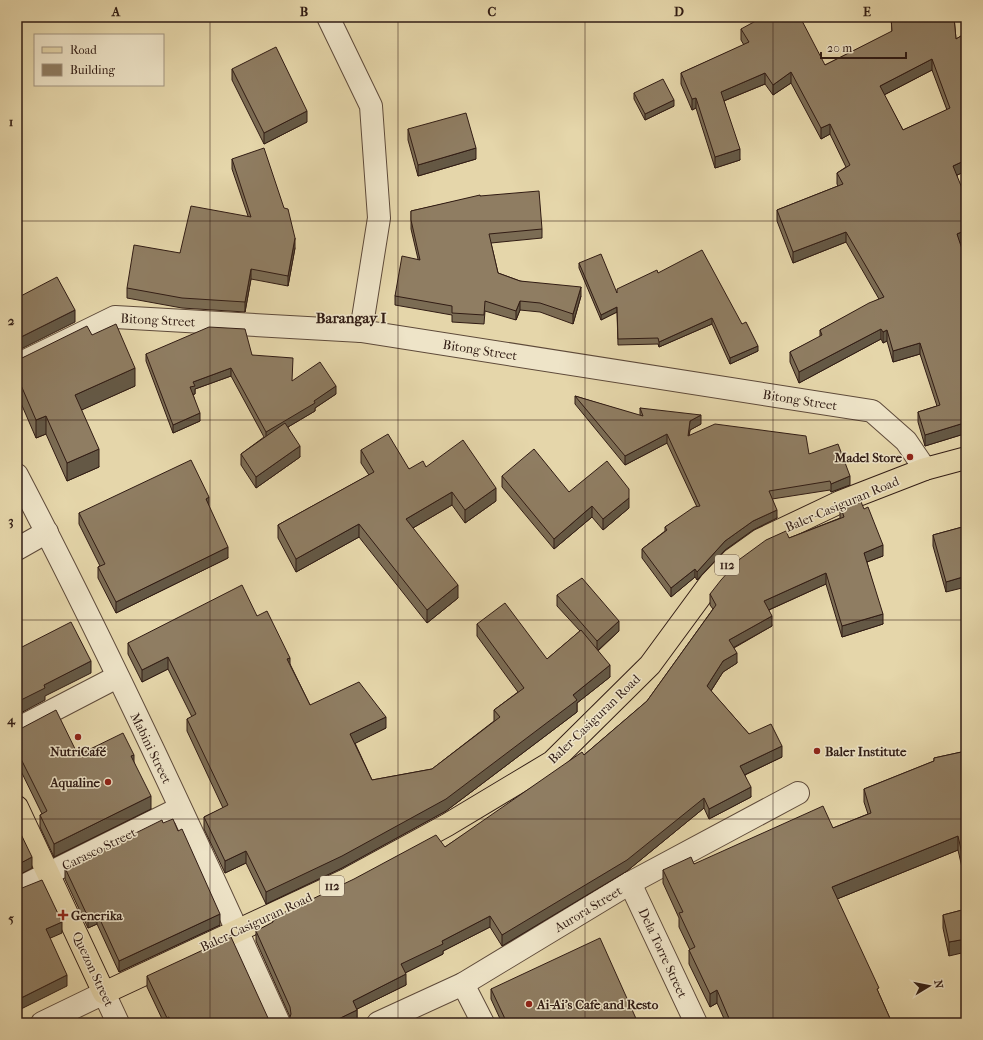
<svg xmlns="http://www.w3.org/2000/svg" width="983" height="1040" viewBox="0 0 983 1040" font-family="'IM FELL French Canon',serif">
<rect width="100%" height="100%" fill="#e5d6aa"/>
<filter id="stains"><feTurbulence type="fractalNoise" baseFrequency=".005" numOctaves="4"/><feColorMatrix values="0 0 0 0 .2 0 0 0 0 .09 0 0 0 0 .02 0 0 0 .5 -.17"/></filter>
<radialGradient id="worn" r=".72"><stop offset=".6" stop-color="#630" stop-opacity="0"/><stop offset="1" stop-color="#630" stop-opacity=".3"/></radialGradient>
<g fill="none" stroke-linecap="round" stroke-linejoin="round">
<g stroke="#5e4a3a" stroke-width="24">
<g id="minor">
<polyline points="328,17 371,106 379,218 361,331"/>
<polyline points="17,365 115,317 361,331 872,411 906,441 925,469"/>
<path d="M17,475c94,180 179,364 262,548"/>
<polyline points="17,549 47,532"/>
<polyline points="17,729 117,677"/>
<polyline points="630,883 696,1023"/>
<polyline points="17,889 180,808"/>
<polyline points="463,984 483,1023"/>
<polyline points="42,1023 104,993 118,1023"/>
<polyline points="378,1023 463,984 630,883 798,793"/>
</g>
</g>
<g stroke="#311c14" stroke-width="24">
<polyline id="major" points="17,807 104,993 348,879 447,825 552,762 650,665 711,582 732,560 760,540 840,502 925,469 966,458"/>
</g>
<use href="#minor" stroke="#eee4c8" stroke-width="22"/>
<use href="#major" stroke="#e5d6aa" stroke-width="22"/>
</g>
<g fill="#7b6c54" stroke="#311c14" fill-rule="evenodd">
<path d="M891,17h63l2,22 10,-6v138l-9,4 3,68 6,18v180l-2,-7 -39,12 -7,-24v-10l19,-6 -17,-52 -27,8 -6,-21 -4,2 -2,-4 -82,44 -9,-21v-10l30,-15v-7l59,-31 -33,-57 -53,21 -16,-42v-11l61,-24 -1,-2v-11l9,-6 -16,-33 -9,5 -30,-56 -18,12 -8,-11 -41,17 16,59 -25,8 -19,-60 -4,2 -11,-26v-11l63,-28 -3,-5v-11l84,36 67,-33zM932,70l15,40 -44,20 -19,-35z"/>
<polygon points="232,69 307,122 264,144 232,80"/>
<polygon points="634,93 674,106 645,120 634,99"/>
<polygon points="408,129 476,159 418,176 408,140"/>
<polygon points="232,159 295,248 288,286 251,279 245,312 182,308 127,298 127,288 180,253 248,216 232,169"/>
<polygon points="480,196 542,229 542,238 491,243 498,273 520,281 581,296 573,324 540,312 520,310 516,320 485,311 484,324 452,322 452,315 395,305 395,296 418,259 411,229 411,211"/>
<polygon points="579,263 617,293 658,273 742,324 758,351 730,364 712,324 659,347 658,344 618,345 617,312 601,320 579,268"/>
<polygon points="92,335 135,386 81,410 99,467 67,481 46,434 36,438 17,394 17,359 22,358"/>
<polygon points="146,354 252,355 292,381 336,394 315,408 315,411 288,427 300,457 256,488 241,465 241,454 264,437 231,376 195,389 195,394 193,394 200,421 173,433 146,361"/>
<polygon points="575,396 640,416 640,408 701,424 690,430 689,436 809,454 850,485 831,492 830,490 772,499 777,518 753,530 725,550 697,580 695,577 671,597 642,558 642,549 665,531 665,527 697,507 667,443 625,465 575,404"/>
<polygon points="361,450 409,469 426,467 496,501 465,523 452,505 413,528 458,598 427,623 359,537 296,572 278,538 278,525 369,475 361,463"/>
<polygon points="502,476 569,492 629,508 603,530 592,517 554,549 502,487"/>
<polygon points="840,505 883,556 867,562 883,624 842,637 826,584 769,610 772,626 734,648 737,663 723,672 711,691 749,734 782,757 745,775 751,797 709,819 704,808 627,871 502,946 490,927 443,951 443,954 405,973 406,985 357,1009 357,1020 352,1023 285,1023 289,1020 290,1017 256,941 256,931 273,923 273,921 277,919 277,916 445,847 584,755 647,701 713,609 710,605 710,594 789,538 840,518"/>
<polygon points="209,507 228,558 116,613 98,578 98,567 100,566 79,524 79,513"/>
<polygon points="966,526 946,592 933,546 933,535"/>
<polygon points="557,595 619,631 598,651 610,677 577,703 577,712 446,811 342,868 266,904 246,863 225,873 204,829 204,817 223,808 187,731 187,719 192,717 168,669 142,682 128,654 128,643 257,616 290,664 310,705 386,728 355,743 372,780 432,769 494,721 494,710 518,692 477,636 477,624 547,659 580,631 557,606"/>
<polygon points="17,729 78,755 134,762 151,809 54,857 40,827 40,815 42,814 17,763"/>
<polygon points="966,751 966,885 958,850 837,899 892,1023 726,1023 717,1003 710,1007 689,964 689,950 690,950 679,927 679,918 663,883 663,870 694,864 833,828 868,814 864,802 864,789 934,761 934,758"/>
<polygon points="65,868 220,925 119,972 97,924 88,928 65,879"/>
<polygon points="966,909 949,956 943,928 943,915"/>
<polygon points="147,976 268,1018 271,1022 273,1023 164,1023 147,987"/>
<polygon points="491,989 638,1023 502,1023 491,999"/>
</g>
<g fill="#645845" stroke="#311c14">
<polygon points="932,59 932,70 880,97 880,86"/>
<polygon points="791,72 791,83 773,95 773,85"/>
<polygon points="765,73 765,84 721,102 721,92"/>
<polygon points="696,98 696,108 692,110 692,99"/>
<polygon points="674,100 674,106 645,120 645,114"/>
<polygon points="307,111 307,122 264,144 264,133"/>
<polygon points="830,124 830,134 821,139 821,128"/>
<polygon points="476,148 476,159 418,176 418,165"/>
<polygon points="740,149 740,160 715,168 715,157"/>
<polygon points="966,160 966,171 953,177 953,166"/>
<polygon points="966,230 966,241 957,244 957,234"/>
<polygon points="846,232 846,242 793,263 793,252"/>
<polygon points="295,238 295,248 288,286 288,276"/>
<polygon points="251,269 251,279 245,312 245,302"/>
<polygon points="581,287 581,296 573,324 573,314"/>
<polygon points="520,301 520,310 516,320 516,311"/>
<polygon points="617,307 617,312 601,320 601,315"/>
<polygon points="75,310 75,322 17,351 17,339"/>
<polygon points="712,318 712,324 659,347 659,342"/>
<polygon points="881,329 881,339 799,383 799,372"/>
<polygon points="887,330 887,341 883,343 883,332"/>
<polygon points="920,343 920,354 893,362 893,351"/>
<polygon points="758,346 758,351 730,364 730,358"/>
<polygon points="135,368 135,386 75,413 75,395"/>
<polygon points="231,368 231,376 195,389 195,394 190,395 190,387 193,382"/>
<polygon points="336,386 336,394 315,408 315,411 266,440 266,432"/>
<polygon points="200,413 200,421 173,433 173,425"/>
<polygon points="701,415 701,424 690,430 688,445 688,436 690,421"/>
<polygon points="46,416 46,434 36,438 36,420"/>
<polygon points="964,423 964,434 925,446 925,435"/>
<polygon points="667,434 667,443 625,465 625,456"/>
<polygon points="300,446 300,457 256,488 256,477"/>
<polygon points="99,449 99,467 67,481 67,463"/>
<polygon points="850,476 850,485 831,492 831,484"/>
<polygon points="496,488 496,501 465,523 465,510"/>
<polygon points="452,492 452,505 406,532 406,519"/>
<polygon points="209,497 209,508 206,499"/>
<polygon points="629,498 629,508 603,530 603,519"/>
<polygon points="592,506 592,517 554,549 554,539"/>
<polygon points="777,510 777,518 753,530 725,550 697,580 697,572 725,541 753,521"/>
<polygon points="19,514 19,527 17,528 17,515"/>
<polygon points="359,524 359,537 296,572 296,559"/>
<polygon points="883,545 883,556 864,563 864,553"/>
<polygon points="228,547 228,558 116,613 116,602"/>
<polygon points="695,569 695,577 671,597 671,588"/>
<polygon points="826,573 826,584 764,612 764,601"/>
<polygon points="966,576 966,587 946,592 946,582"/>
<polygon points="458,585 458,598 427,623 427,610"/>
<polygon points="883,614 883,624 842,637 842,626"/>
<polygon points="772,616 772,626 729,650 729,640"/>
<polygon points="619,621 619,631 597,651 597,641"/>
<polygon points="737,653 737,663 723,672 707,697 707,686 723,661"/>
<polygon points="168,657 168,669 142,682 142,670"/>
<polygon points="290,658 290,670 287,659"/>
<polygon points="91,661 91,673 45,696 45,700 17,715 17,702 44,685"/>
<polygon points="610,665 610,677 577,703 577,712 446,811 342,868 266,904 266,892 573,695"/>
<polygon points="386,717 386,728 350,746 350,734"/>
<polygon points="782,746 782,757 740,777 740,766"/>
<polygon points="134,755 134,767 131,756"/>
<polygon points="751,787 751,797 709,819 709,809"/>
<polygon points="151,796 151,809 54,857 54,844"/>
<polygon points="704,798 704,808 627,871 502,946 502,935"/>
<polygon points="958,836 958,850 832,901 832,887"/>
<polygon points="246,851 246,863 225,873 225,861"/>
<polygon points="32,857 32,868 17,876 17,865"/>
<polygon points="97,913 97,924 88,928 88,917"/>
<polygon points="220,914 220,925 119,972 119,961"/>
<polygon points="490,916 490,927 443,951 443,954 401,975 401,964 442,941"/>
<polygon points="62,922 62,933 46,940 46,929"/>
<polygon points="966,939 966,952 949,956 949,942"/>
<polygon points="406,974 406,985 353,1011 353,1001"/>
<polygon points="67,975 67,986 17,1011 17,1000"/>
<polygon points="717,990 717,1003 710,1007 710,994"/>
<polygon points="357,1010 357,1020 352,1023 330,1023"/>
<polygon points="169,1017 169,1023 167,1023 167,1018"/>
</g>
<g fill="#8f7d62" stroke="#311c14" fill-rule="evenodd">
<path d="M763,17h37l25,48 67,-34 -1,-14h63l2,22 10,-6v127l-13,6 13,32v32l-9,4 9,27v169l-2,-7 -39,12 -7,-23 22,-7 -20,-62 -27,8 -6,-21 -4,2 -2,-3 -82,43 -9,-20 32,-17 -2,-5 49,-27 15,-6 -38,-65 -53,20 -16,-42 66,-26 -6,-11 13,-8 -20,-41 -9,4 -30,-56 -18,13 -8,-12 -44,19 19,57 -25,8 -19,-59 -4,1 -11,-26 68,-31 -8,-13zM932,59l18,49 -47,22 -23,-44z"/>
<polygon points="276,47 307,111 264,133 232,69"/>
<polygon points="663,79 674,100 645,114 634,93"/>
<polygon points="466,113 476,148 418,165 408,129"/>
<polygon points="264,148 284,208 288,209 295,238 288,276 251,269 245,302 182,298 127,288 134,245 180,253 191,206 251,217 232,159"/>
<polygon points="539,191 542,229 489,234 498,273 520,281 581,287 573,314 540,303 520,301 516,311 485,301 484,315 452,313 452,306 395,296 402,256 420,260 411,220 411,211 480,195 480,196"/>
<polygon points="702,250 742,324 746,322 758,346 730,358 712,318 659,342 658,338 618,339 617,307 601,315 579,263 601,254 617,293 617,289 657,270 658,273"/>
<polygon points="57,277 75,310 17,339 17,298"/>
<polygon points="116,324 135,368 75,395 99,449 67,463 46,416 36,420 17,376 17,359 22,358 87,326 92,335"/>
<polygon points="209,327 245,329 252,355 293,358 292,381 320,362 336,386 314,401 315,403 266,432 231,368 193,382 195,386 190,387 200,413 173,425 146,354"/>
<polygon points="575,396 643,416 640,408 701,415 690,421 688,436 715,424 806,436 809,454 838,444 850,476 831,484 830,481 769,491 777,510 753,521 725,541 697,572 695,569 671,588 642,549 667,530 665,527 694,507 700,506 667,434 625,456"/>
<polygon points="285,423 300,446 256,477 241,454"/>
<polygon points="388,434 409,469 423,461 426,467 463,440 496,488 465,510 452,492 406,519 458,585 427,610 359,524 296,559 278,525 374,472 361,450"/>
<polygon points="534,449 569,492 607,461 629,489 629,498 603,519 592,506 554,539 502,476"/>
<polygon points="191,460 209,497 206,499 228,547 116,602 98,567 105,564 79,513"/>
<polygon points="859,497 864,509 868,507 883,545 864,553 883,614 842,626 826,573 764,601 772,616 729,640 737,653 723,661 707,686 749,734 771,724 782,746 740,766 751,787 709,809 704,798 627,860 502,935 490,916 442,941 443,944 401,964 406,974 353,1001 357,1010 330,1023 285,1023 289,1020 291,1014 290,1007 256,931 273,922 273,921 278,918 277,916 354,879 436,835 445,847 582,752 584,755 647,701 716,605 710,594 721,580 740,559 766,540 786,531 789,538 844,517 840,505"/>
<polygon points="17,509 19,514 17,515"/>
<polygon points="966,526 966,576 946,582 933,535"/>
<polygon points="582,578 619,621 597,641 557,595"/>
<polygon points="242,585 257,616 267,611 290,658 287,659 310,705 359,682 386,717 350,734 372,780 432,769 500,717 494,710 524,688 477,624 505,603 547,659 581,630 610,665 573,695 577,700 446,799 342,856 266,892 246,851 225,861 204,817 228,805 187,719 196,714 168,657 142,670 128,643"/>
<polygon points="71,622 91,661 44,685 45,688 17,702 17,638 22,647"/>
<polygon points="56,710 78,755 123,733 134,755 131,756 151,796 54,844 40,815 47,811 17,751 17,729 22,728"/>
<polygon points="966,751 966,872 958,836 832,887 879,988 877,989 892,1023 731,1023 717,990 710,994 689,950 695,947 679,913 683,912 663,870 691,857 694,864 823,806 833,828 871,813 864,789 934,761 934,758"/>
<polygon points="173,819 178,831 182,829 220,914 119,961 97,913 88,917 65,868 162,820 163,823"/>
<polygon points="17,828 18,828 32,857 17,865"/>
<polygon points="42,880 62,922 46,929 67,975 17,1000 17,890"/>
<polygon points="966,909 966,939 949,942 943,915"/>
<polygon points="231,937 268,1018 271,1022 273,1023 172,1023 169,1017 167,1018 147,976"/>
<polygon points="600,938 638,1023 507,1023 491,989"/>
</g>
<path fill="none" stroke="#311c14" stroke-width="1" stroke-opacity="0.55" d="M210,17v1006M398,17v1006M585,17v1006M773,17v1006M17,221h949M17,420h949M17,620h949M17,819h949"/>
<g fill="#8f2418" stroke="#eee4c8" stroke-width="1.5">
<circle cx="910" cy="457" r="4"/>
<circle cx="78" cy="737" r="4"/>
<circle cx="817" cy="751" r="4"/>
<circle cx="108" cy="782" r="4"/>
<path d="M61 909h4v4h4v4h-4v4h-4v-4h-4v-4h4z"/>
<circle cx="529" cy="1004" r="4"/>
</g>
<g text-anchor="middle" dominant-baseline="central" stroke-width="3" stroke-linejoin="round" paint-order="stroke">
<g fill="#eee4c8" stroke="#6a584a" stroke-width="1">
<rect x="715" y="555" width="24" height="20" rx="3"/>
<rect x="320" y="876" width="24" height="20" rx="3"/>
</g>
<g font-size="12" font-weight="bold" fill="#311c14">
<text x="727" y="565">112</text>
<text x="332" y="886">112</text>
</g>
<g font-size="13" fill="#311c14" stroke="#eee4c8">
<text transform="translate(158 320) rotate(3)">Bitong Street</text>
<text transform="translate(480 350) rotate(9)">Bitong Street</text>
<text transform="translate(800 400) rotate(9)">Bitong Street</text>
<text transform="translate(842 504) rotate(-23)">Baler-Casiguran Road</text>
<text transform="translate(594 719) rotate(-44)">Baler-Casiguran Road</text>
<text transform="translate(151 748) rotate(64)">Mabini Street</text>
<text transform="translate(99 849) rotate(-26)">Carasco Street</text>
<text transform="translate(588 909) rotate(-31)">Aurora Street</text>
<text transform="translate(256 922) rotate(-25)">Baler-Casiguran Road</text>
<text transform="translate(663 953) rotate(65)">Dela Torre Street</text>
<text transform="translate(93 969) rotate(65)">Quezon Street</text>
</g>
<g font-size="13" font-weight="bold" fill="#311c14" stroke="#eee4c8" text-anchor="start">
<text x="902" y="457" text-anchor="end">Madel Store</text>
<text x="78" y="751" text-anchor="middle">NutriCafé</text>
<text x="825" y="751">Baler Institute</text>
<text x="100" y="782" text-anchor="end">Aqualine</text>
<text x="71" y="915">Generika</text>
<text x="537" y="1004">Ai-Ai's Cafe and Resto</text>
</g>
<g font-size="15" font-weight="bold" fill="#311c14" stroke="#eee4c8">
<text x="351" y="318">Barangay I</text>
</g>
</g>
<rect width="983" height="1040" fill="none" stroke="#e5d6aa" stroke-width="44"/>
<rect x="34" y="34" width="130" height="52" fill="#eee4c8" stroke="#a29480"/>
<rect x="42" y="47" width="20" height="6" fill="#e5d6aa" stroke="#a29480"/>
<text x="70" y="54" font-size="12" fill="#311c14">Road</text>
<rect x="42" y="64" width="20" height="12" fill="#8f7d62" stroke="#a29480"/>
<text x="70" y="74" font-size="12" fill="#311c14">Building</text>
<g transform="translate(929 986) rotate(80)" stroke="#eee4c8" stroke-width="3" paint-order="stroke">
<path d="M0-3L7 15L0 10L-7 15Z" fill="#311c14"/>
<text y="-6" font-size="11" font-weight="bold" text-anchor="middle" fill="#311c14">N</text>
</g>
<path d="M821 52v6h85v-6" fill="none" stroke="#311c14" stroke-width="2"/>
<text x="827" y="52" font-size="12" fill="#311c14" stroke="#eee4c8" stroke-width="3" paint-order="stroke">20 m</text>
<rect x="22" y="22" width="939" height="996" fill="none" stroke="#311c14" stroke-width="1.5"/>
<g font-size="13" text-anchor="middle" font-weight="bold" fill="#311c14">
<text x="116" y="16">A</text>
<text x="304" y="16">B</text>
<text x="492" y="16">C</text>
<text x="679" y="16">D</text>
<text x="867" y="16">E</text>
<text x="11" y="126">1</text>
<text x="11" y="325">2</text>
<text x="11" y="525">3</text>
<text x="11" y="724">4</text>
<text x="11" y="923">5</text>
</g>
<rect width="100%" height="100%" filter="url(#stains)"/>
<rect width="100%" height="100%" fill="url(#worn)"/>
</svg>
